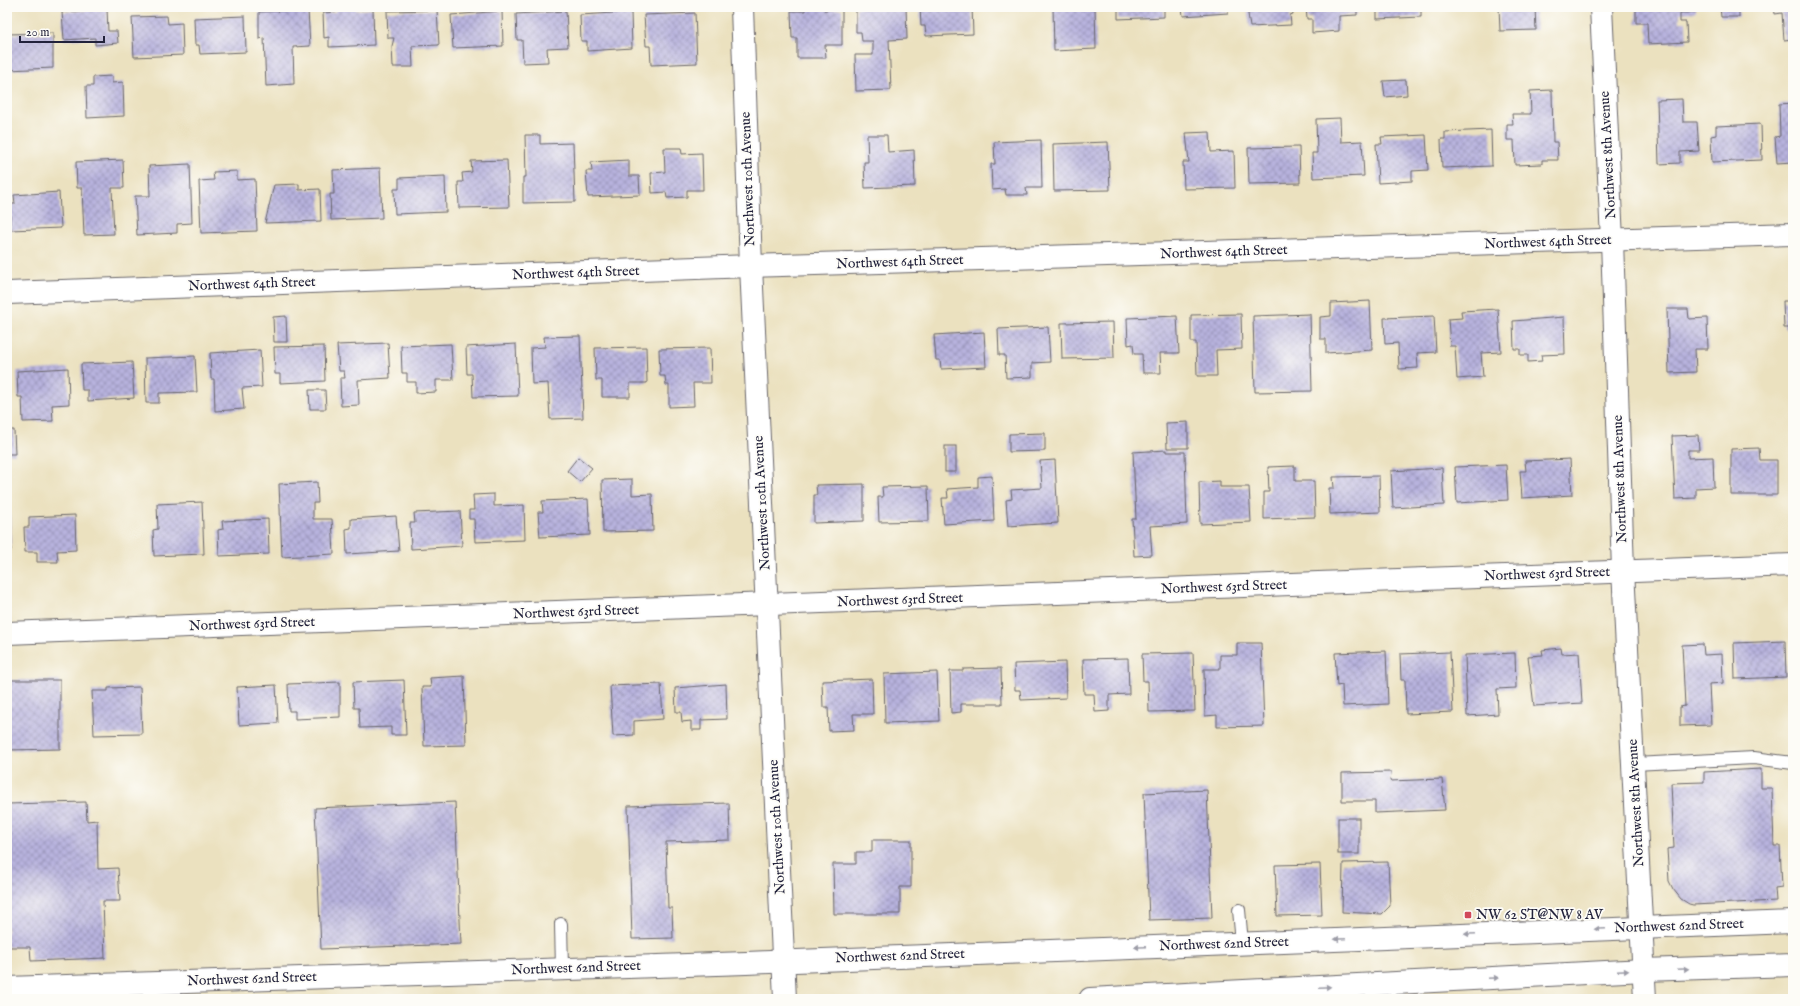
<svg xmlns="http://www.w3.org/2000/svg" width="1800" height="1006" viewBox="0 0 1800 1006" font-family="'IM FELL English',serif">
<defs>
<pattern id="building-cross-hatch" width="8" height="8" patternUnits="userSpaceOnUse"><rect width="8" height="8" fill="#b8b3de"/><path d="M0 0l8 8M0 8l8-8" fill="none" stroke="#9591b5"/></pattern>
</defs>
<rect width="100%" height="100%" fill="#fdfcf7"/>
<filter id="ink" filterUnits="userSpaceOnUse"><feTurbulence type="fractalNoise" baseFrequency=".025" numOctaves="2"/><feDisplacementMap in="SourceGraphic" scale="8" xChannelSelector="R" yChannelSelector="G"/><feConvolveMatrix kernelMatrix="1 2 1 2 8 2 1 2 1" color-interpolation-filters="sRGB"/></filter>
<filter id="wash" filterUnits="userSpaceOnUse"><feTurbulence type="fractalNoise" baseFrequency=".012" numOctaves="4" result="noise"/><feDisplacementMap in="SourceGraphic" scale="16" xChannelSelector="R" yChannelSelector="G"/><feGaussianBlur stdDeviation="0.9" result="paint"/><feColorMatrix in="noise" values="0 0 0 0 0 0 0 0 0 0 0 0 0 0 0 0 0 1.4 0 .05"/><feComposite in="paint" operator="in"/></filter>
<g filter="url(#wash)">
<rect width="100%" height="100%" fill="#ebe1bf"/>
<g id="blocks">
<g fill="url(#building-cross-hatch)">
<polygon points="336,7 356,7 356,10 373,9 374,45 329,47 329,37 324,38 323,13 336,12"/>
<polygon points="805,7 824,7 824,10 842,9 842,45 825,45 826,58 797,58 797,38 792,38 791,11 805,11"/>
<polygon points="869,7 906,7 907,39 889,40 891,90 856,91 855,55 873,55 873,41 862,41 861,32 856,32 856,8"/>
<polygon points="920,7 972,7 973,34 926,36 925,26 921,26"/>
<polygon points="1053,7 1095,7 1096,49 1054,51"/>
<polygon points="1113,7 1164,7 1164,17 1118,19 1118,9 1113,9"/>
<polygon points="1182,7 1228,7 1228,13 1183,16"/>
<polygon points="1247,7 1292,7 1293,14 1290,15 1291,25 1250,27"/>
<polygon points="1306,7 1357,7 1357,15 1339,16 1339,31 1312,33 1312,19 1307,19"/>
<polygon points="1371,7 1421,7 1421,17 1377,19 1377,9 1371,10"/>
<polygon points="1499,7 1535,7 1536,30 1500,31"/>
<polygon points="1636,7 1696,7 1696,12 1680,13 1680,22 1686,22 1687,42 1648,44 1647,23 1636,23"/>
<polygon points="1720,7 1739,7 1739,17 1721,17"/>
<polygon points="1774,7 1793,7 1793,39 1784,40 1782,13 1775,14"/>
<polygon points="107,9 108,31 117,31 118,43 95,45 95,38 64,40 62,12"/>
<polygon points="308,10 310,46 293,47 294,84 266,86 264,38 259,39 259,12"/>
<polygon points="437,10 439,45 412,46 413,67 393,67 392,46 394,38 388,38 387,11"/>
<polygon points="502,11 503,46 453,48 451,15"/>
<polygon points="566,11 568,47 547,48 548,62 523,63 522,40 517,40 516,14"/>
<polygon points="631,12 632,48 587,51 587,41 581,41 580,15"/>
<polygon points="695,13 697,63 651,65 650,46 646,46 644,15"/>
<polygon points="167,16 168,24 182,23 183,55 134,57 132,17"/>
<polygon points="245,16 246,52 200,54 199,45 195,45 194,18"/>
<polygon points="53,33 53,68 8,70 7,34"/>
<polygon points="112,76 112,83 123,82 124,116 87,118 86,86 93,86 93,77"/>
<polygon points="1406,80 1407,95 1385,97 1383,81"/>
<polygon points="1552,90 1553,142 1557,142 1558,160 1542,160 1542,164 1515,165 1514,140 1507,140 1507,124 1513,124 1512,114 1531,114 1530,91"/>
<polygon points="1682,99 1683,122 1697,122 1699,151 1680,152 1680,163 1659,164 1657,100"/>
<polygon points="1793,103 1793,162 1777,163 1775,137 1780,136 1779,104"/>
<polygon points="1340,118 1341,142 1362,141 1364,176 1313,178 1312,153 1317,153 1316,119"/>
<polygon points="1761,124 1762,160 1712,162 1711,136 1716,135 1716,126"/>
<polygon points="1491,130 1492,166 1442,168 1441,139 1445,139 1445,132"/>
<polygon points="1210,132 1211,152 1234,151 1235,188 1184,189 1183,162 1189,162 1186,133"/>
<polygon points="525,135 540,135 540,144 573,143 575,202 523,203 523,177 526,177"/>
<polygon points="867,135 887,135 888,152 914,150 915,186 865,188 864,162 868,162"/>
<polygon points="1426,135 1428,170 1412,171 1412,181 1378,183 1376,144 1382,144 1381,137"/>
<polygon points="1041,140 1042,188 1026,188 1027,195 1006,195 1005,189 992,190 991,164 995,164 994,142"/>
<polygon points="1108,142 1110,190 1054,191 1053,144"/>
<polygon points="1299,147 1300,183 1249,184 1248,148"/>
<polygon points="664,148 681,148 682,154 702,153 703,190 687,190 687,197 667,198 666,192 652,193 651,173 665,172"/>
<polygon points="123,160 124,188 112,188 114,234 84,235 82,188 77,188 76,162"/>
<polygon points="507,160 509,207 459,208 458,182 463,182 462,173 472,172 471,161"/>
<polygon points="629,160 629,176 639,176 640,195 588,197 586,171 592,171 591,162"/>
<polygon points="190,164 192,223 177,224 177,233 137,235 135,196 150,196 149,166"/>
<polygon points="380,168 382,218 331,220 330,194 334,194 333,170"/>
<polygon points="237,171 237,180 255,179 257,231 201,233 199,181 214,180 213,172"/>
<polygon points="445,176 446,212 395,214 394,189 399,189 399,178"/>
<polygon points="299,184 299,190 320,189 321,221 265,223 274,185"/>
<polygon points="59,192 61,228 10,230 10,204 15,204 14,195"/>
<polygon points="1370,301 1372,350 1326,353 1326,339 1320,339 1320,317 1331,316 1331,303"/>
<polygon points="1783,301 1793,301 1793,338 1790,338 1789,328 1784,328"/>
<polygon points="1498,309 1501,352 1481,353 1483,377 1457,379 1455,346 1450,346 1448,319 1462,318 1461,311"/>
<polygon points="1667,309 1688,309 1689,319 1707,318 1708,349 1695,349 1696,372 1669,373"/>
<polygon points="1241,314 1242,349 1216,350 1217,376 1197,376 1196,342 1191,342 1191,315"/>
<polygon points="1310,314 1312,391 1255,392 1253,316"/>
<polygon points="286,316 287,342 274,342 273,317"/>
<polygon points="1177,316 1179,353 1160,353 1161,373 1143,373 1142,354 1134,354 1133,344 1128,345 1127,318"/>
<polygon points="1434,316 1436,352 1417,353 1418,368 1399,369 1398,343 1385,344 1384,318"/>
<polygon points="1564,317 1565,354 1541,355 1542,361 1528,362 1528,355 1520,355 1520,349 1514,349 1513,321"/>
<polygon points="1113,322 1114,358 1062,359 1061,323"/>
<polygon points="1048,327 1050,362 1032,363 1032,377 1006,378 1005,355 999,355 998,329"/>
<polygon points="984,332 986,367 941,369 940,360 936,360 934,335"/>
<polygon points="580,336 583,418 550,419 548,383 532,384 531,348 545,347 544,337"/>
<polygon points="388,343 390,378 358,380 359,405 341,406 340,378 345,378 344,371 339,371 337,345"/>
<polygon points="451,344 453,380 436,380 436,392 416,393 416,382 407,382 407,373 402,373 401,346"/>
<polygon points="516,344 518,396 473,397 472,374 467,374 466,347"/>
<polygon points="324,346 325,381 280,383 280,374 275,374 274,347"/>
<polygon points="646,347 647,383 630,383 630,397 602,397 602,380 596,380 595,348"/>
<polygon points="710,348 711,383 693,383 694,406 669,407 669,385 666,385 665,376 660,376 659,349"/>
<polygon points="260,350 262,387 242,388 244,409 215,411 214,379 211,379 210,353"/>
<polygon points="195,356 197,392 159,393 159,403 146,403 145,358"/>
<polygon points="132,362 134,398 88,401 88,390 82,390 81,364"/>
<polygon points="68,368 69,404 52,405 53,421 23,422 22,397 18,397 17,371"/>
<polygon points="309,390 325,390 326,409 310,409"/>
<polygon points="1188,422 1188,448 1167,448 1166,423"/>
<polygon points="7,430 14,430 15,454 7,454"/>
<polygon points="1045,433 1045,451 1009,452 1009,434"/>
<polygon points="1698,435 1699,450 1688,450 1688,458 1713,457 1714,487 1696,488 1696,498 1675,499 1672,436"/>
<rect x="945" y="446" width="11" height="26"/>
<polygon points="1759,448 1760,460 1777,460 1777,495 1731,495 1731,449"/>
<polygon points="1166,450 1166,452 1185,452 1187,524 1150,526 1152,555 1134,556 1132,519 1136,519 1133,452"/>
<polygon points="578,457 592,468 580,482 567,471"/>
<polygon points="1570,459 1572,495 1522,498 1520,471 1526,471 1525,461"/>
<polygon points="1055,460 1058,523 1008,526 1006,500 1012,499 1011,490 1042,488 1040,461"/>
<polygon points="1791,462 1793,462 1793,494 1792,495"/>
<polygon points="1506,465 1508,500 1457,503 1455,467"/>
<polygon points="1295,466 1295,481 1314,481 1315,517 1264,519 1264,492 1269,492 1268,467"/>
<polygon points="1442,468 1444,505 1393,508 1391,471"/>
<polygon points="992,476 994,521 944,524 942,498 948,498 947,489 978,487 978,477"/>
<polygon points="1379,476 1380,512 1330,514 1329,488 1334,488 1333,477"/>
<polygon points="632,479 632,495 652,494 653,531 603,532 602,480"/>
<polygon points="1220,481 1220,487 1249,487 1251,522 1200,524 1199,482"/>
<polygon points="317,482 318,503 313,503 313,519 332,519 334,554 282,557 279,484"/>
<polygon points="864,484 864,521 814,523 814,495 817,495 816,485"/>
<polygon points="928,486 929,521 879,522 878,497 883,497 882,487"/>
<polygon points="494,494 494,506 524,505 525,540 475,542 474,519 469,519 469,510 474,510 473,495"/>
<polygon points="588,499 590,535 540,537 538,512 543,512 542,501"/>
<polygon points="202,502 204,554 154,556 153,530 158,529 157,504"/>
<polygon points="460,511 462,546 411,549 410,523 415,523 414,513"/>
<polygon points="7,514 10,514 11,550 7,550"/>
<polygon points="75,515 76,550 57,551 58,562 37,562 37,552 25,552 24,527 29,527 29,517"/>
<polygon points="396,516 399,551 347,554 346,529 351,528 351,519"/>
<polygon points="268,519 269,554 219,556 218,530 223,529 222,521"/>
<polygon points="1785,641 1786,677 1735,679 1734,643"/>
<polygon points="1237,643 1261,643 1264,726 1217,727 1217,715 1205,716 1204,669 1220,669 1220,655 1237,655"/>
<polygon points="1703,644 1704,655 1722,654 1723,683 1709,684 1711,725 1680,726 1680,707 1685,706 1682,645"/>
<polygon points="1561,648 1562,654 1579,653 1582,703 1534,706 1528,656 1543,655 1542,650"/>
<polygon points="1386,651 1388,704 1343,706 1342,685 1337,686 1335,653"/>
<polygon points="1450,652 1453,712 1406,714 1405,680 1401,680 1400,654"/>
<polygon points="1193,653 1195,711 1149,712 1148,681 1143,681 1142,654"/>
<polygon points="1515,653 1516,688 1497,689 1498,714 1467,716 1465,655"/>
<polygon points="1128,658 1129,694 1109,695 1109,711 1095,712 1094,694 1084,694 1083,659"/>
<polygon points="1065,662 1066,698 1021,700 1020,690 1015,690 1014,664"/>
<polygon points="1001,668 1002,704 961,704 961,712 951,713 950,671 963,671 963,669"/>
<polygon points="937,672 939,721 885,723 884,674"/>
<polygon points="464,676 466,745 424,746 422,687 431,687 430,678"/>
<polygon points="872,679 873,714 853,714 854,730 829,731 828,707 823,707 822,681"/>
<polygon points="10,680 60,680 60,749 7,750 7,690 10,690"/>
<polygon points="404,680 406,735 391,735 391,727 360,728 359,708 354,708 353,682"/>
<polygon points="340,682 340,717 295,719 295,711 289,711 288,684"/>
<polygon points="661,684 663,719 634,721 634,735 613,736 610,686"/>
<polygon points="726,684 727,719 701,720 701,730 691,730 691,721 682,722 681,712 676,712 675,688"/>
<polygon points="276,685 278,723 239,725 237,687"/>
<polygon points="140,687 142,734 94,735 92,691 108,691 108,688"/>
<polygon points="1761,769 1761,788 1772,788 1774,846 1780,846 1782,887 1775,888 1776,901 1693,905 1689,904 1681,899 1673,889 1669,881 1667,849 1674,848 1671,783 1704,782 1704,772"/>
<polygon points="1391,772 1390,781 1442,779 1445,810 1375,813 1375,801 1342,801 1342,773"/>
<polygon points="1207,790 1212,918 1149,920 1144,793"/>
<polygon points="86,802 87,821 97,820 98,869 118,868 120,901 103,901 105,958 31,961 30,947 7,947 7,804"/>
<polygon points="455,802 461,944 321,949 315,808"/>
<polygon points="729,803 730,840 666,842 668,908 672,908 673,938 632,939 628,806"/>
<rect x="1338" y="818" width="21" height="36"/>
<polygon points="872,840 911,840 911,887 900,887 900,914 834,914 833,864 856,864 856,852 872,852"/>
<polygon points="1388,862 1390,906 1382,914 1342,912 1343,863"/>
<polygon points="1320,864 1322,915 1277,916 1275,865"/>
</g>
</g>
</g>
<g filter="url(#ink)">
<use href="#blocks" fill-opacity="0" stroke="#686569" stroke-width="1"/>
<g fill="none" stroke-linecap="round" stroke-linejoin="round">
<g stroke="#686569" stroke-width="14">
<g id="service">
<polyline points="1634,764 1754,758 1793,763"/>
<polyline points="1239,910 1242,943"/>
<polyline points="561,924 562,969"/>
</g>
</g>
<g stroke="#686569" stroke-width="24">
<g id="minor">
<polyline points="1601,7 1612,240 1623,570 1645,999"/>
<polyline points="7,293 751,266 1793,234"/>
<polyline points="7,633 1793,565"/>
</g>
</g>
<g stroke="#686569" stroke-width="24">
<polyline id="tertiary" points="742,7 751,266 785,999"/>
</g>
<g stroke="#686569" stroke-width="24">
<g id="secondary">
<polyline points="7,988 746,963 1793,922"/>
<polyline points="1090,999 1644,970 1793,965"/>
</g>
</g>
<use href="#service" stroke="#fff" stroke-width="12"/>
<use href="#minor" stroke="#fff" stroke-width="22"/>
<use href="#tertiary" stroke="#fff" stroke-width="22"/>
<use href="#secondary" stroke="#fff" stroke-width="22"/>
</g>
<defs><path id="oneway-solid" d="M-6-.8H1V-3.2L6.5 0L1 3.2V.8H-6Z"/></defs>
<g fill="#9c9ca7">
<use href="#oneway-solid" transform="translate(1600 929) rotate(178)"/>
<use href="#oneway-solid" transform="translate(1470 934) rotate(178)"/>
<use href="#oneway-solid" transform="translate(1340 939) rotate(178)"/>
<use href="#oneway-solid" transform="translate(1140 947) rotate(178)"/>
<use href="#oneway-solid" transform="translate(1683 969) rotate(-2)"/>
<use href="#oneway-solid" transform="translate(1623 971) rotate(-3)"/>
<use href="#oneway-solid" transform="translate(1493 978) rotate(-3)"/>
<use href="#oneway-solid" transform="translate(1325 987) rotate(-3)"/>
</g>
</g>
<rect fill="#d1495b" stroke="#fdfcf7" stroke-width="1.5" x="1464" y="911" width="8" height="8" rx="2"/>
<g text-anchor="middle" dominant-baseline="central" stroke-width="3.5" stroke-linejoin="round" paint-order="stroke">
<g font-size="14" fill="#22223b" stroke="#fdfcf7">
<text transform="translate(1608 155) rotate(-93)">Northwest 8th Avenue</text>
<text transform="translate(748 179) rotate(-92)">Northwest 10th Avenue</text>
<text transform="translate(1548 242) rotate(-2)">Northwest 64th Street</text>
<text transform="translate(1224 252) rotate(-2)">Northwest 64th Street</text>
<text transform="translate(900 262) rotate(-2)">Northwest 64th Street</text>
<text transform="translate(576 273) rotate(-2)">Northwest 64th Street</text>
<text transform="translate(252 284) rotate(-2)">Northwest 64th Street</text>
<text transform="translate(1620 479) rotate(-92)">Northwest 8th Avenue</text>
<text transform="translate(762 503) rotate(-93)">Northwest 10th Avenue</text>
<text transform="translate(1547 574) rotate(-2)">Northwest 63rd Street</text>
<text transform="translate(1224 587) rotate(-2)">Northwest 63rd Street</text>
<text transform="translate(900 600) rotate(-2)">Northwest 63rd Street</text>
<text transform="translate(576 612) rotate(-2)">Northwest 63rd Street</text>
<text transform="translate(252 624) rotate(-2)">Northwest 63rd Street</text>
<text transform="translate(1636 803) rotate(-93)">Northwest 8th Avenue</text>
<text transform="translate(777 827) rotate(-93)">Northwest 10th Avenue</text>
<text transform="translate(1679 926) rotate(-2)">Northwest 62nd Street</text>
<text transform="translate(1224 944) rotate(-2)">Northwest 62nd Street</text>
<text transform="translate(900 956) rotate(-2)">Northwest 62nd Street</text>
<text transform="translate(576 968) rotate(-2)">Northwest 62nd Street</text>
<text transform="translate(252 979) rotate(-2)">Northwest 62nd Street</text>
</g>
<g font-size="14" fill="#22223b" stroke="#fdfcf7" text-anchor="start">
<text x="1476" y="915">NW 62 ST@NW 8 AV</text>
</g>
</g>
<rect width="1800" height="1006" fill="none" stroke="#fdfcf7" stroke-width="24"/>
<path d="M20 36v6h84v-6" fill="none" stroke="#22223b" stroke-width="2"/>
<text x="26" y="36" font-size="12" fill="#22223b" stroke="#fdfcf7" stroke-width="3" paint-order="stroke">20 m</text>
</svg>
